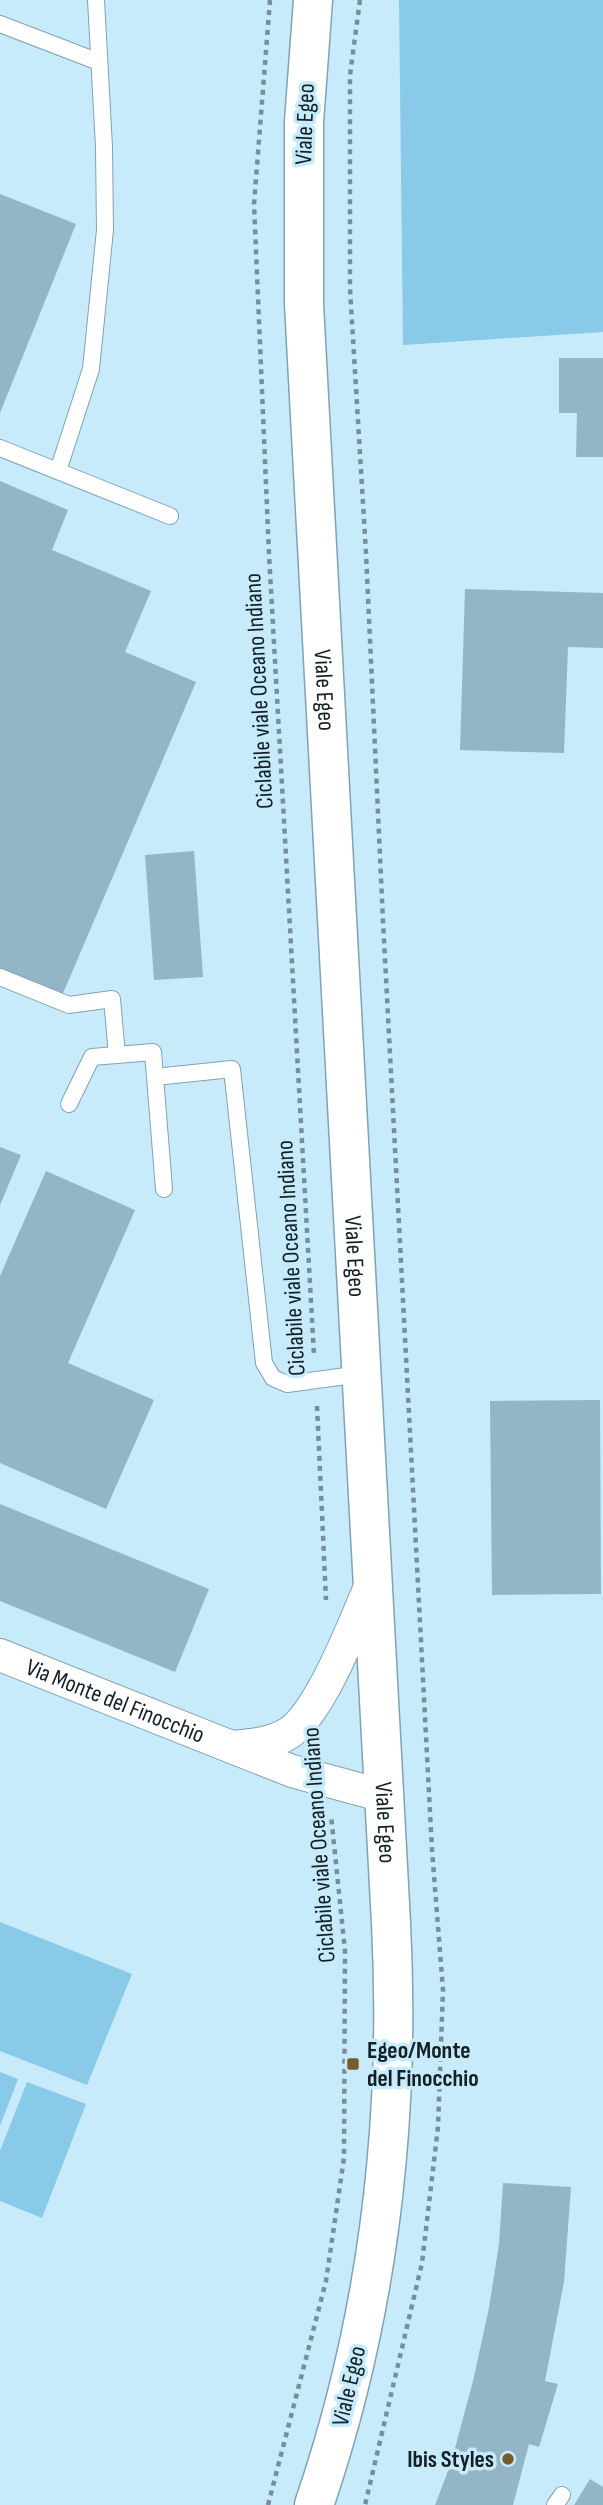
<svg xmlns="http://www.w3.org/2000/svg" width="603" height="2505" viewBox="0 0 603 2505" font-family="'Sofia Sans Condensed',sans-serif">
<rect width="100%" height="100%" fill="#c8ebfc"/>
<g fill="#89cae8">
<polygon points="399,0 603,0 603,332 403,345"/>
<polygon points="0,1922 132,1974 87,2085 0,2051"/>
<polygon points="0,2072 18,2079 0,2126"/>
<polygon points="27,2082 86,2104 42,2218 0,2201 0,2151"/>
</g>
<g fill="#94b5c5">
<polygon points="0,194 76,224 0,413"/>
<polygon points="559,358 603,358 603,457 576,457 577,413 559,413"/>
<polygon points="0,481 68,510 52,550 151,591 125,652 196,682 61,998 0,972"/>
<polygon points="465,589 603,593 603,648 568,647 564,753 460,750"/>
<polygon points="194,851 203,977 154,980 145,855"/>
<polygon points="0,1147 21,1155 0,1205"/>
<polygon points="46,1171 135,1210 68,1363 154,1400 106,1509 0,1463 0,1276"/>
<polygon points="600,1400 601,1594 492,1595 490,1401"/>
<polygon points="0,1504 209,1589 175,1672 0,1601"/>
<polygon points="503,2183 571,2187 564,2282 545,2381 558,2384 539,2447 529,2444 513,2505 435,2505 451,2463 473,2381 489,2308 499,2244"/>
<polygon points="590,2479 603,2487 603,2505 574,2505"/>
</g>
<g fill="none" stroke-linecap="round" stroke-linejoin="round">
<g stroke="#81a2b2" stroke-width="18">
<g id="service">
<polyline points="0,24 99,62"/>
<polyline points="0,448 170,516"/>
<polyline points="58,471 91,369 105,230 104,147 96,0"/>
<polyline points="0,977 69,1005 112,999 117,1055"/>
<polyline points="155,1077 232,1069 264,1363 273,1378 287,1384 361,1374"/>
<polyline points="69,1104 92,1057 153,1052 164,1189"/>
<polyline points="555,2505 562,2495"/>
</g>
</g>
<g stroke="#81a2b2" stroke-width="34">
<g id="minor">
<path id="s1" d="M0,1655l292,116 92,25"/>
<path d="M232,1747c20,-2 39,-3 57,-14 32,-21 67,-114 83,-151"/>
</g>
</g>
<g stroke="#81a2b2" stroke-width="41">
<g id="secondary">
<path id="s2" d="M313,0l-9,122v182l87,1619c10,197 -13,395 -77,582"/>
</g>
</g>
<g stroke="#768f9b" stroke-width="4.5" stroke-dasharray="5 5" stroke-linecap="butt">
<polyline points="270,0 254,204 269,554 314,1355"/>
<polyline points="360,0 350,75 350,289 366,553 383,921 432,1850 443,1990 438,2127 422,2263 365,2505"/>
<polyline points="317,1406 326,1600"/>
<polyline points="268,2505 326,2281 344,2158 345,1951 331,1815"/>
</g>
<use href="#service" stroke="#fff" stroke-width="16"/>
<use href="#minor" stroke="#fff" stroke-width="32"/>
<use href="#secondary" stroke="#fff" stroke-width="38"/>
</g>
<g fill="#775c2e" stroke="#c8ebfc" stroke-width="2.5">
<rect x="346" y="2057" width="14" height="14" rx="3.5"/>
<circle cx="508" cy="2459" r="7"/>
</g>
<g text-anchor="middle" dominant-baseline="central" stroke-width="7" stroke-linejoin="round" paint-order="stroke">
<g font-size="24" fill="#132026" stroke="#c8ebfc">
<text transform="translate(305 124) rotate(-88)">Viale Egeo</text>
<text stroke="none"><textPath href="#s2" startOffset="691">Viale Egeo</textPath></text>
<text transform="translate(259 691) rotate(-93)">Ciclabile viale Oceano Indiano</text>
<text stroke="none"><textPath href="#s2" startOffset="1258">Viale Egeo</textPath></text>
<text transform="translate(291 1258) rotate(-93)">Ciclabile viale Oceano Indiano</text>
<text stroke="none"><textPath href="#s1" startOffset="124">Via Monte del Finocchio</textPath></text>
<text stroke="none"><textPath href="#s2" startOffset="1825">Viale Egeo</textPath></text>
<text transform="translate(319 1845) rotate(-94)">Ciclabile viale Oceano Indiano</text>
<text transform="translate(349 2386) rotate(-77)">Viale Egeo</text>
</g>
<g font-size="24" font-weight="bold" fill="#132026" stroke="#c8ebfc" text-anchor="start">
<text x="367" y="2050">Egeo/Monte<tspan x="367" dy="28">del Finocchio</tspan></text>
<text x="494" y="2459" text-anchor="end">Ibis Styles</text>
</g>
</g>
</svg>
